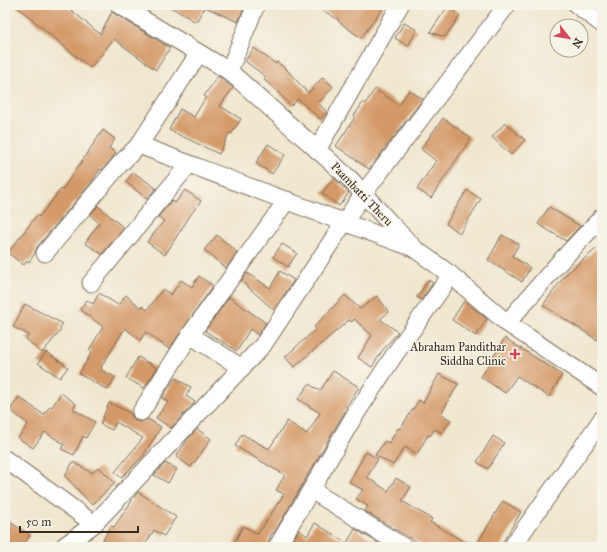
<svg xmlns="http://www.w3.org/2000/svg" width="607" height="552" viewBox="0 0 607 552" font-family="'IM FELL Great Primer',serif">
<rect width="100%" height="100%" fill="#f7f3e8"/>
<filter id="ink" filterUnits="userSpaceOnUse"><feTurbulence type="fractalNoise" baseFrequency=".025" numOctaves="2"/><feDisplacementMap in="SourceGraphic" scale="8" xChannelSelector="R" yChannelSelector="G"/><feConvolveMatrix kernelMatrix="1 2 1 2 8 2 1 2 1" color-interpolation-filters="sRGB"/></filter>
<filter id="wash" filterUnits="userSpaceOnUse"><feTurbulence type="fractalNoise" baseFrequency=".012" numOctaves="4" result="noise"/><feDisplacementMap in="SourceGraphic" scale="16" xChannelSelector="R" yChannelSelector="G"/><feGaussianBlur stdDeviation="0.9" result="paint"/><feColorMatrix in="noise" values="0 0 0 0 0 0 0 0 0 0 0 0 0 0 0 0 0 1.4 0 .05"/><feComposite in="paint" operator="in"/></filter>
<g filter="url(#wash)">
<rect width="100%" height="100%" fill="#f0e7cf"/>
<g id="blocks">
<g fill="#d49968">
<polygon points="15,5 65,5 100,34 112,12 170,48 156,70 114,39 90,68"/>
<polygon points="167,5 245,5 238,22 205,7 196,22"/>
<polygon points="314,5 385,5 361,38 338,21 339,20"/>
<polygon points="449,5 460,16 445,37 430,32"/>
<polygon points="404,23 417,30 408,46 395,38"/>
<polygon points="254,48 276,64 277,62 286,69 308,93 323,77 333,87 318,103 327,112 320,119 298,99 291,106 275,89 264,80 266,77 245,61"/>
<polygon points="218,76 233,88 220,106 241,119 231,134 229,133 219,154 169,130 180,109 194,117 206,97 204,96"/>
<polygon points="375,89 399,105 409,90 423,99 369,169 336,146 355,117 354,116 363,102 365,104"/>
<polygon points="443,118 471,138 431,198 417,189 436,161 421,149"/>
<polygon points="505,123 525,140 511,155 492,137"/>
<polygon points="103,130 115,139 109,148 116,153 102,170 100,169 91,183 37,247 35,253 29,262 27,261 24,265 8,253 37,215 39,217 61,189 62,190"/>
<polygon points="268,144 285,155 272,174 256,163"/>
<polygon points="133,172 156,188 147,199 126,182"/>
<polygon points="334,178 349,193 339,206 322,193"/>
<polygon points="185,190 201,201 191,214 165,255 147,242 164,221 158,217 172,200 175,203"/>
<polygon points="467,190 481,199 460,233 446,224"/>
<polygon points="98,206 124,228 102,254 85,243 99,223 90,215"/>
<polygon points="549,207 580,226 566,241 538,224"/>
<polygon points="217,235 237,252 226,268 204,250"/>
<polygon points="502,235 519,244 512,256 530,268 522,282 488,260"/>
<polygon points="282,244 297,253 288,267 273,257"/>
<polygon points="602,244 602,343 543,305 566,274"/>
<polygon points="280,271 294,280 274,310 241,281 247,273 270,288"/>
<polygon points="199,276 213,286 169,349 146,332 140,340 125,328 101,367 102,368 101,370 115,377 108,390 79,374 92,352 89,350 103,327 80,309 87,300 93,304 99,293 118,305 126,295 141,308 142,306 147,310 163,289 171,295 181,280 192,287"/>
<polygon points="428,280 433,283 421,300 417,297"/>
<polygon points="345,295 360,309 377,296 389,312 380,319 398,332 382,351 372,367 358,358 372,335 354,319 352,322 349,320 294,367 285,357 316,329 314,327"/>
<polygon points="229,297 266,323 258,335 250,329 237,351 205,331"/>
<polygon points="464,301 487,319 476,336 452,320"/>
<polygon points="25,304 63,324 59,328 61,330 42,353 26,339 29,335 13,327"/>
<polygon points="505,338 562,375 549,397 517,376 505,393 481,377"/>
<polygon points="46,352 68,367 60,378 38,363"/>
<polygon points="138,357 157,368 144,388 126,378"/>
<polygon points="333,371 359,387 346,407 347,408 274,533 272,533 269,540 267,547 232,547 243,526 258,534 284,494 276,490 285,475 235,446 242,434 269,449 287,421 307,434 320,413 298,399 309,384 320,391"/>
<polygon points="439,374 458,384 441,414 451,420 442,433 435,429 430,436 428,435 417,454 405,447 393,465 375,455 385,441 389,443 398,428 400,429 419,400 423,403"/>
<polygon points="175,378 191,387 186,396 195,402 171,428 156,418 168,402 162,398"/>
<polygon points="61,393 76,404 73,409 95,422 86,438 83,436 74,455 61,449 64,444 45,432 33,448 18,438 28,424 10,410 19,397 44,415 50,406 52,407"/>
<polygon points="109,403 131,413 132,417 136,421 141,422 148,419 161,427 143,456 121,478 115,472 143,438 116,422 112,430 100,424"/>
<polygon points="197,429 211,439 191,467 176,457 188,439"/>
<polygon points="493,436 504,443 488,469 477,462"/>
<polygon points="366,452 378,459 367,477 388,491 396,478 411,487 402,501 432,519 430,522 473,547 425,547 365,511 368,506 356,499 363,490 349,482"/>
<polygon points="73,462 92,473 99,467 115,483 92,505 65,476"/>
<polygon points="165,463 177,469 168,483 154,475"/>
<polygon points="138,492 176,517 164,536 154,530 144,547 114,547 103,540 111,526 114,527"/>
<polygon points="503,501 521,512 500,547 475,547"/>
<polygon points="5,519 30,535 23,547 16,547 5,540"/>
<polygon points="315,523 347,543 355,529 380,544 378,547 297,547 291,543 299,530 307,536"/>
</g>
</g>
</g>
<g filter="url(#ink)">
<use href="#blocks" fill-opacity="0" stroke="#7a6c5c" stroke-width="1"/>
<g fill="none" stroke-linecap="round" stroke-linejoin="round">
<g stroke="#7a6c5c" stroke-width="19">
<g id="minor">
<polyline points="119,5 229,71 350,179 390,223 415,249 451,275 507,323 602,387"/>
<polyline points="577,5 602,24"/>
<polyline points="229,71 256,5"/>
<path d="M139,145c90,34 181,69 272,102"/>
<polyline points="317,150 400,5"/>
<polyline points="45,253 120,164 139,145 199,53"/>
<polyline points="91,283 189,164"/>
<polyline points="507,323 556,266 602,217"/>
<polyline points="242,368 190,335 287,200"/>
<polyline points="141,412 190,335"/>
<polyline points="5,459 94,524"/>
<polyline points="63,547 94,524 263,345 363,194 507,5"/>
<polyline points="277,547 311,490"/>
<polyline points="404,547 311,490 353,418 395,354 451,275"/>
<polyline points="512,547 602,419"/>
</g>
</g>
<use href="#minor" stroke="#fff" stroke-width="17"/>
</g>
</g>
<path fill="#d1495b" stroke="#f7f3e8" stroke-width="1.5" d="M513 348h4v4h4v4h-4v4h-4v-4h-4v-4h4z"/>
<g text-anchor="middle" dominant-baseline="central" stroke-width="3" stroke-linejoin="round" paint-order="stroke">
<g font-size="12" fill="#3b2a1e" stroke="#f7f3e8">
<text transform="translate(362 194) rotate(46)">Paambatti Theru</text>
</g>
<g font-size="12" fill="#3b2a1e" stroke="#f7f3e8" text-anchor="end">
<text x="506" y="347">Abraham Pandithar<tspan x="506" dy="14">Siddha Clinic</tspan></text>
</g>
</g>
<rect width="607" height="552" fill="none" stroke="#f7f3e8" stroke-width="20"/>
<g transform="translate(569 38) rotate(121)"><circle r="19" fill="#f7f3e8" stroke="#aca397"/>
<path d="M0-3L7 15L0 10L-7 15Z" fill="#d1495b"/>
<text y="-6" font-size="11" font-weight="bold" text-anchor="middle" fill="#3b2a1e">N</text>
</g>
<path d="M20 526v6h118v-6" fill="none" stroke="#3b2a1e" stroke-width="2"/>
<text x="26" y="526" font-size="12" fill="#3b2a1e" stroke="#f7f3e8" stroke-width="3" paint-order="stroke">50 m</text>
</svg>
